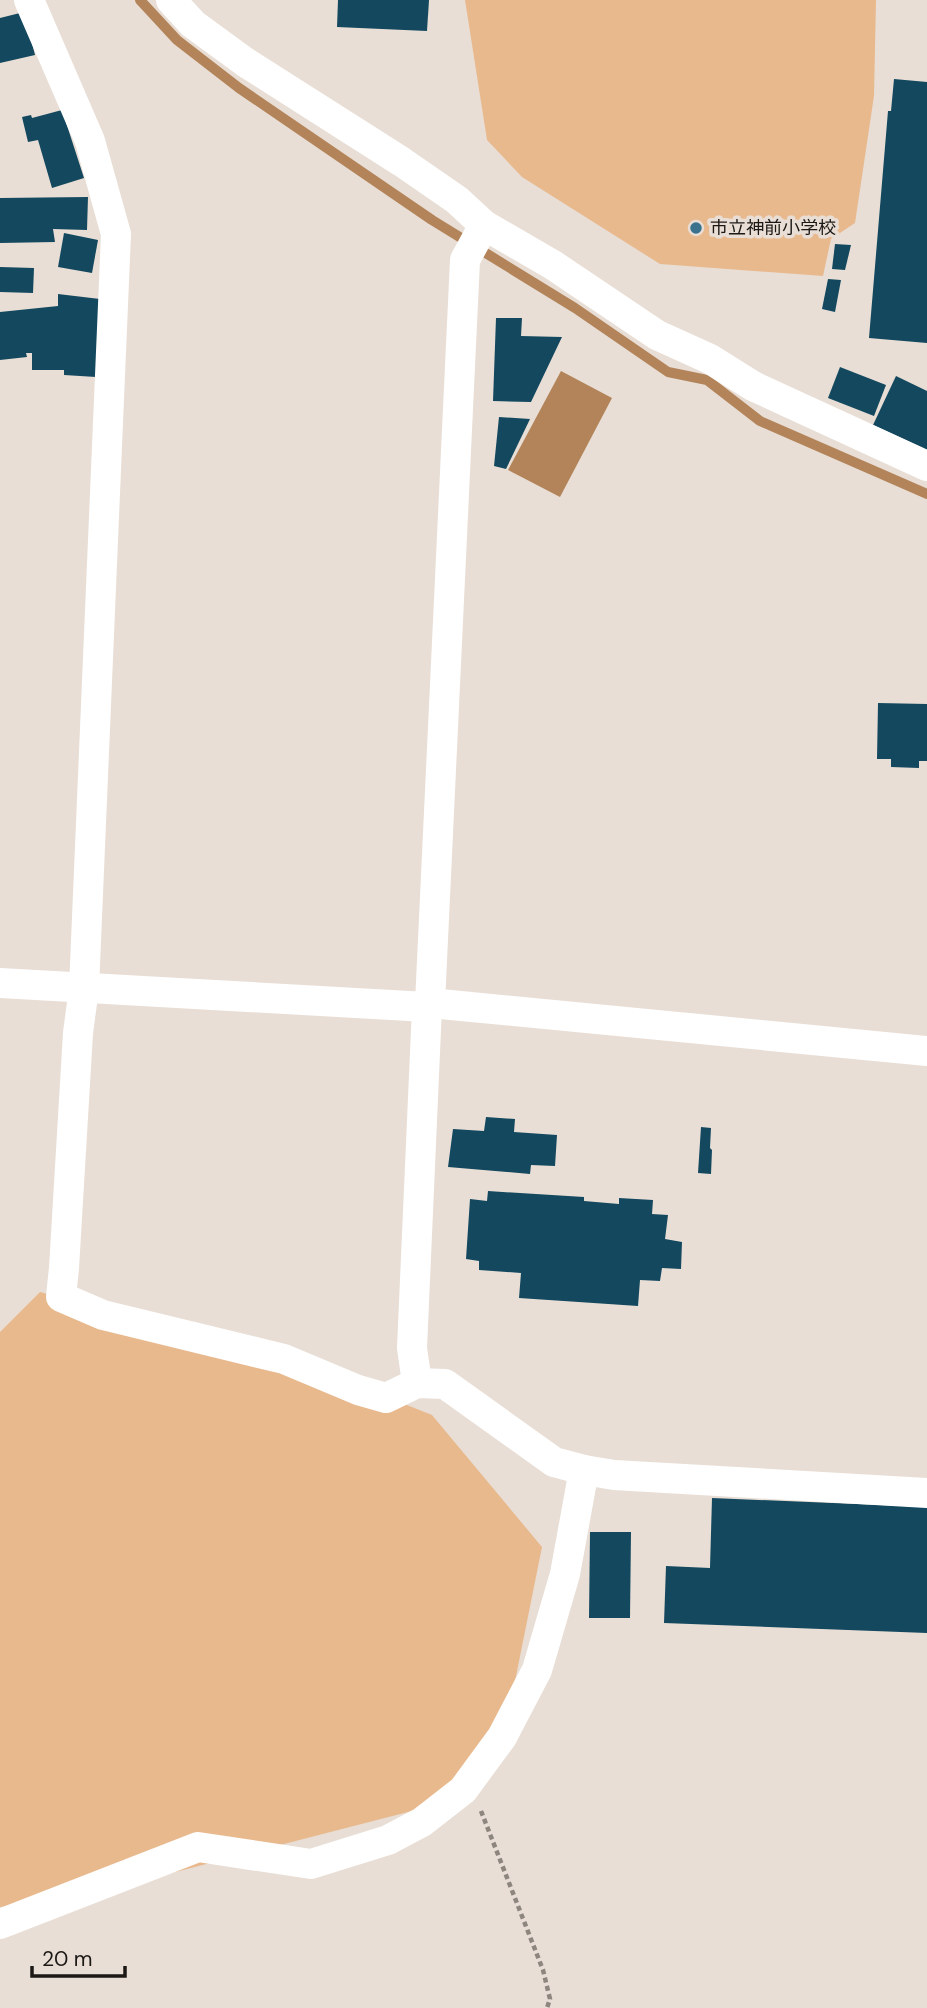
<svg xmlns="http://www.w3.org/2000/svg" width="927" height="2008" viewBox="0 0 927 2008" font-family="'DM Sans','Noto Sans JP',sans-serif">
<rect width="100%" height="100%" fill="#e8ded5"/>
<g fill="#e9b98e">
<polygon points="465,0 876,0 874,96 855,223 831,239 823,276 660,264 522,177 487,140"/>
<polygon points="40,1292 291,1359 432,1415 542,1547 505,1731 439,1804 78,1897 0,1907 0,1332"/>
</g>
<polygon fill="#b38459" points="561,371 612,398 560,497 508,470"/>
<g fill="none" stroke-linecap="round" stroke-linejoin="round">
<polyline stroke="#b38459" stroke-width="10" points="140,0 177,40 239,88 432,220 575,308 668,372 707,380 760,421 927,494"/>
</g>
<g fill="#13485f">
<polygon points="338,0 429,0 427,31 337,27"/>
<polygon points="24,12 35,55 0,63 0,18"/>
<polygon points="894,79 927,82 927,343 869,338 888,111 891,111"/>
<polygon points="62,110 84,178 52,188 38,140 28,142 22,117 31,115 32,118"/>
<polygon points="88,197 87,230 53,229 55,242 0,243 0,198"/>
<polygon points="64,233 98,240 92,273 58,267"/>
<polygon points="835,244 851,245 845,270 832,269"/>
<polygon points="0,267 34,268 33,293 0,292"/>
<polygon points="828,279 841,280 835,312 822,309"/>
<polygon points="58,294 100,299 96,377 64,375 64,370 32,370 32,353 26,353 27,357 0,360 0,312 58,306"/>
<polygon points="496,318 522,318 521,336 562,337 531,402 493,401"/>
<polygon points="840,367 886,385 874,416 828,398"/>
<polygon points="896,376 927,391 927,450 873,425"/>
<polygon points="499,417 530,419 506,469 494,466"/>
<polygon points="878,703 927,704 927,761 919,761 919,768 891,767 891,759 877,759"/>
<polygon points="486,1117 515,1119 514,1132 557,1135 555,1166 531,1165 530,1174 448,1167 453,1129 484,1131"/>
<polygon points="701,1127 711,1128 710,1148 712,1150 711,1174 698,1173"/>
<polygon points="488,1191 584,1197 584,1201 619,1204 619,1198 653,1200 652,1214 668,1215 665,1239 682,1242 681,1269 662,1268 660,1281 640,1280 638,1306 519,1298 521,1273 479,1270 479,1261 466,1259 470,1199 487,1201"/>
<polygon points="712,1498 927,1507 927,1633 664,1623 666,1566 710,1568"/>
<polygon points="590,1532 631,1532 630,1618 589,1618"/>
</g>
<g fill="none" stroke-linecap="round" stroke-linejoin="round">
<polyline stroke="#8d867f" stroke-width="4.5" stroke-dasharray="5 3.5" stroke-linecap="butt" points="481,1811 543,1970 550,1999 547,2008"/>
<g stroke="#fff" stroke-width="30">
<polyline points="29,0 90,141 116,234 84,988 78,1033 64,1268 61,1297 103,1315 284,1359 358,1390 386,1398 417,1383 445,1384 554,1462 584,1470 614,1475 927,1493"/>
<polyline points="171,0 193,24 245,62 402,162 457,200 484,225 553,265 657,335 710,359 753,386 927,466"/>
<polyline points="0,983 427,1007 430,1003 927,1051"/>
<polyline points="430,1003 465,260 484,225"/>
<polyline points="417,1383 412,1348 427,1007"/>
<polyline points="0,1924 198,1847 311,1864 388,1840 422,1822 463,1790 502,1737 537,1670 565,1574 584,1470"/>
</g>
</g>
<circle fill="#3a718c" stroke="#e8ded5" stroke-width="2.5" cx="696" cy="228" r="7"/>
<g text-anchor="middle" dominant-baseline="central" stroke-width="7" stroke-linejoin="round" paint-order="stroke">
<g font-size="18" fill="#1b1815" stroke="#e8ded5" text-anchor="start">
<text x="710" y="228">市立神前小学校</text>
</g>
</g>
<path d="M32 1966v10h93v-10" fill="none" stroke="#1b1815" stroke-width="3.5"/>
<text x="42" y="1966" font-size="21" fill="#1b1815" stroke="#e8ded5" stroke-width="5" paint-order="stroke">20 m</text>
</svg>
